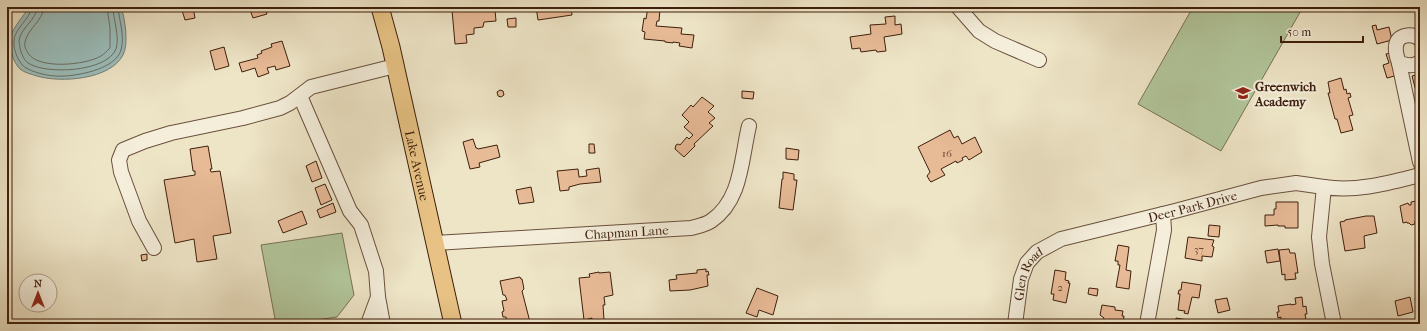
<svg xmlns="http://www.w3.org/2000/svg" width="1427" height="331" viewBox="0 0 1427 331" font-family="'IM FELL French Canon',serif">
<rect width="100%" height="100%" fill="#eee5c7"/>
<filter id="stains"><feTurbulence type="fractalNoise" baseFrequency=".005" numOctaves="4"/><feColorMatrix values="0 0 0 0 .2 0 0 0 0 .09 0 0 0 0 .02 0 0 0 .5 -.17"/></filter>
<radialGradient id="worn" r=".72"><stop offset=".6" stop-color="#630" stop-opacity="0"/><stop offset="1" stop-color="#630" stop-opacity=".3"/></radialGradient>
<g fill="#b2c69b" stroke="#787254">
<polygon points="1193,7 1303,7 1221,151 1138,104"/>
<polygon points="342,233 354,295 337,317 289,324 276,324 261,245"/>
</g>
<path fill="#9bbebc" stroke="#767e76" d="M30,7h91c4,11 8,37 2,48 -13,25 -63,28 -86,21 -6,-2 -12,-3 -17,-7 -5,-5 -8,-13 -9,-19 -1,-3 -2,-7 -2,-9 1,-9 15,-27 21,-34z"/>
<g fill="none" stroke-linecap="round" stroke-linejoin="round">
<g stroke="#6c6e64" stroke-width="1">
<path d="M32,7c-1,11 -18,22 -18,34 -1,9 5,23 12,27 11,6 27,9 39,8 17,-1 51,-8 56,-26 4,-14 -2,-30 -3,-43"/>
<path d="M37,7c0,13 -17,21 -18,34 0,1 1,6 1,7 1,5 4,12 8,15 18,12 79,9 88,-14 4,-12 -3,-30 -3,-42"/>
<path d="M44,7c-1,14 -16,21 -19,35 -1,4 1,8 3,11 10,17 58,12 73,3 3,-2 6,-5 9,-8v-20l-3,-21"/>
</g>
</g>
<g fill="#e8bb97" stroke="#3e1f0d">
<polygon points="181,7 193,7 195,18 185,20"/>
<polygon points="249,7 265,7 267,14 253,18"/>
<polygon points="536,7 571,7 572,15 538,20"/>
<polygon points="648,7 660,9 659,21 657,21 656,26 682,28 681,34 694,35 692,48 679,46 680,43 673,42 673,43 665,42 665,41 644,39 645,32 642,31 644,18 646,19"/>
<polygon points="484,8 485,12 486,10 495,10 496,21 484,22 483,27 474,28 474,34 466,35 467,43 455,44 452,10 470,9 470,11 476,10 476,11 480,11 480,9"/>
<polygon points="895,16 895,25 901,24 902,34 884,37 886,51 877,52 876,50 861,52 860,48 852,49 850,37 871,34 870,25 886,24 885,17"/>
<polygon points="516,18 516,27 508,27 507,19"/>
<polygon points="1376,25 1377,30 1389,27 1392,40 1377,44 1372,26"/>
<polygon points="282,41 290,66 276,70 275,66 267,68 269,73 258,77 255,68 242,72 239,63 258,58 257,55 262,53 261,51 272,47 271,44"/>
<polygon points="224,47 229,66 215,70 210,51"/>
<polygon points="1395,52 1398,75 1387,78 1383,65 1389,63 1386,54"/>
<polygon points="1420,74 1420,94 1417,95 1412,76"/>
<polygon points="1341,78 1344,90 1346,89 1347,94 1350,93 1351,97 1348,98 1353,115 1349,116 1353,130 1341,133 1337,119 1335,119 1328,93 1330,93 1328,82"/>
<polygon points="500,90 503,91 504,95 501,97 498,96 497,92"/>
<polygon points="742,91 754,92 753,99 742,98"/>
<polygon points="702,97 714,106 708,112 715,118 709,123 713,126 694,144 695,146 684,157 675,149 676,145 678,144 680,145 687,137 689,139 693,135 684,127 689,122 682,115 691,105 693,107"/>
<polygon points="950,130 954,138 958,136 962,144 975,137 982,152 969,160 966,156 962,158 963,160 957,163 956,161 941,169 945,175 931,182 930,181 927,176 930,172 918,147"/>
<polygon points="473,139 476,148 477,148 478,149 497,145 500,157 479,163 480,167 470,169 463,142"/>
<polygon points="589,144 594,144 595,153 589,153"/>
<polygon points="208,146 212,169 210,169 211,172 220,171 231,233 213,236 217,259 197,262 194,239 175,243 164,180 195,175 195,171 193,171 190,149"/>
<polygon points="786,148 799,150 798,160 786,159"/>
<polygon points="316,161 322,178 312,182 306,166"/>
<polygon points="599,168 601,182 580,184 569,187 569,190 560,191 557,171 578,169 579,177 587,176 586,170"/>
<polygon points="783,172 794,174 794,180 797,180 793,210 779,208 782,179 783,179"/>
<polygon points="325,184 332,200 321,205 315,188"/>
<polygon points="531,187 534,202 519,204 516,190"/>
<polygon points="1416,201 1417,203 1420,202 1420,220 1415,221 1415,224 1411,225 1409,223 1407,223 1407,222 1403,223 1400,206 1408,203 1409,205 1411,205 1411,202"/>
<polygon points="1276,202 1298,202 1298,228 1285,228 1285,226 1278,226 1278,225 1265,226 1265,215 1274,215 1274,209 1276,209"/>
<polygon points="333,203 336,212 320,218 317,210"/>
<polygon points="302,211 307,224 283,233 278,221"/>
<polygon points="1366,216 1374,216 1377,233 1364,236 1365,248 1345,251 1340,222 1345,221 1345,220"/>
<polygon points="1209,225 1220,226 1219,237 1208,236"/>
<polygon points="1188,237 1214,240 1212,246 1214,247 1212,257 1202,256 1202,261 1185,258"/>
<polygon points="1118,245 1129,247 1126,270 1131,271 1129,289 1116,287 1120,265 1118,265 1118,261 1115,261"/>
<polygon points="1278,249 1280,261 1267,263 1265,251"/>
<polygon points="1289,249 1290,253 1295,253 1298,273 1295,273 1296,279 1285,280 1285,274 1282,275 1279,250"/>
<polygon points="147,254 147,260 142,261 141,255"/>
<polygon points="706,269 706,272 708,271 709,275 707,275 708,286 690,290 670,291 669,280 677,279 676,275 697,273 697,270"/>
<polygon points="1055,270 1066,272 1065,280 1069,281 1068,283 1070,283 1066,303 1053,300 1054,294 1051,294"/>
<polygon points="599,272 599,273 610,272 613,295 604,297 605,305 603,305 604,320 592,321 592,318 584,320 579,278 590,277 589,274"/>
<polygon points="520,277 521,279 522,279 524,289 522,291 530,322 527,322 528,324 507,324 506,317 503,317 502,312 504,311 502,301 507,300 505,295 503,295 500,281"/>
<polygon points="1182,282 1201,285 1199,298 1192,297 1188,314 1184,313 1185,311 1178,310 1180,294 1178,294 1179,290 1181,290"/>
<polygon points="757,288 778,296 773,315 759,310 757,317 746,313"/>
<polygon points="1089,288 1098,289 1097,296 1088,294"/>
<polygon points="1302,297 1303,307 1306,306 1307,314 1305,314 1306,320 1286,324 1285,319 1281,320 1281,317 1278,318 1277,312 1279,312 1278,306 1291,304 1291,305 1296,304 1295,298"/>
<polygon points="1410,297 1413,312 1398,316 1395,301"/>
<polygon points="1420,297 1420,310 1417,310 1415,298"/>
<polygon points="1227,298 1230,310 1218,313 1215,300"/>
<polygon points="1102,305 1115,307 1115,310 1123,311 1122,316 1124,316 1123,324 1103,324 1104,318 1100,315"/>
<polygon points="1176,318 1188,320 1188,324 1173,324 1175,324"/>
</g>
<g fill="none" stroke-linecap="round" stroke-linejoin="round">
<g stroke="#6a503c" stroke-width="16">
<g id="minor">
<polyline points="958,7 979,31 995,41 1039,60"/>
<path d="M1420,39c-8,-6 -23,-5 -24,7 -1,6 1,11 3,17 8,2 14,4 21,-1"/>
<polyline points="1399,63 1420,162"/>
<polyline points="300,96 350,211 361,225 376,271 378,297 368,324"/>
<path id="s1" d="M435,243l256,-15c7,-2 14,-3 20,-7 31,-21 30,-62 38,-95"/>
<polyline points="154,248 139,221 121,172 119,160 123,150 145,141 171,133 243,118 280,108 290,103 311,87 395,66"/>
<polyline points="378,297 383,324"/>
<path id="s2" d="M1015,324l6,-45 6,-16 10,-11 24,-13 114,-28 86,-23 35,-5 28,4"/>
<polyline points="1147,324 1164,230 1163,214"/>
<path d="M1334,324l-12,-60 -3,-27 5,-50c33,5 64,-4 96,-12"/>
</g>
</g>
<g stroke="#3e1f0d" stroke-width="19">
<g id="major">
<path id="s3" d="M380,7l11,40 62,277"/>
</g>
</g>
<use href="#minor" stroke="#f4eedb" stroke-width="14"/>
<use href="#major" stroke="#e7c284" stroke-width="17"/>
</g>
<defs>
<g id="school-bare" transform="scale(1.2)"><path d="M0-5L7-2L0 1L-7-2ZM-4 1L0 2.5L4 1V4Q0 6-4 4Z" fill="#8f2418" stroke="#f4eedb" stroke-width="2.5" paint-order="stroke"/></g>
</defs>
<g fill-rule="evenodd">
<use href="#school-bare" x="1243" y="93"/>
</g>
<g text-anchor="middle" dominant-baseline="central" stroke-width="4" stroke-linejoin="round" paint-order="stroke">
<g font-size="11" fill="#684630">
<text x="947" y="153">16</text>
<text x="1199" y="249">37</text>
<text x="1060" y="287">2</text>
</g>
<g font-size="13" font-weight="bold" fill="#3e1f0d" stroke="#f4eedb" text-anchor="start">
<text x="1255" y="86">Greenwich<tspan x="1255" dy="15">Academy</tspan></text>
</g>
<g font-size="13" fill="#3e1f0d" stroke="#f4eedb">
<text stroke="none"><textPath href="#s3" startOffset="163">Lake Avenue</textPath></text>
<text stroke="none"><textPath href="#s2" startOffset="240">Deer Park Drive</textPath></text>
<text stroke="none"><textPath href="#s1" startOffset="192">Chapman Lane</textPath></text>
<text stroke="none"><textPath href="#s2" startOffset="53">Glen Road</textPath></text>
</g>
</g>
<rect width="1427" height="331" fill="none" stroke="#eee5c7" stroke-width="24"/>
<rect x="8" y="8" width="1411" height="315" fill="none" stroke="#3e1f0d" stroke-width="2"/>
<rect x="12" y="12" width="1403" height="307" fill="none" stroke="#3e1f0d"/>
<g transform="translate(38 293)"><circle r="19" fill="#f4eedb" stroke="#ab9b89"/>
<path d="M0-3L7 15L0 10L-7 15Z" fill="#8f2418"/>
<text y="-6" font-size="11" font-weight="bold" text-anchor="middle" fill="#3e1f0d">N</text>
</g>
<path d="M1281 36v6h82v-6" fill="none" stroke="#3e1f0d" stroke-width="2"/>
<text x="1287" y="36" font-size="12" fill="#3e1f0d" stroke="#f4eedb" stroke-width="3" paint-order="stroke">50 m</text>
<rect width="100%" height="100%" filter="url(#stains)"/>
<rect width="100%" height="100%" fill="url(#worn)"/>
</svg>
